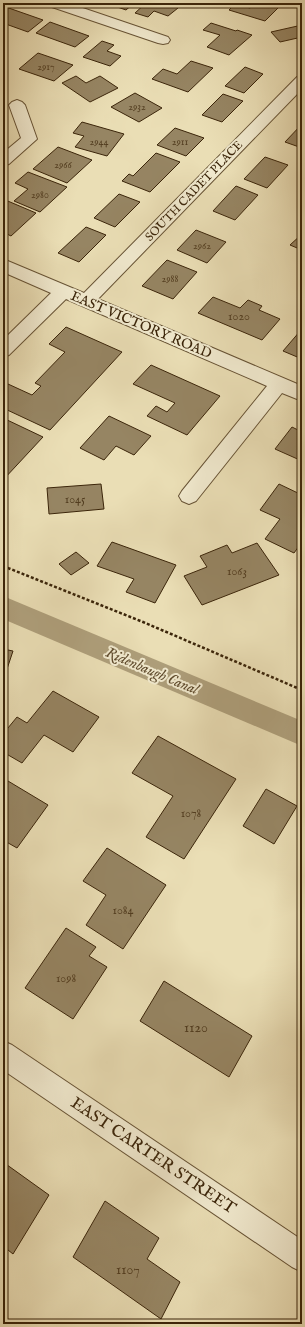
<svg xmlns="http://www.w3.org/2000/svg" width="305" height="1327" viewBox="0 0 305 1327" font-family="'IM FELL English',serif">
<rect width="100%" height="100%" fill="#eadeb5"/>
<filter id="stains"><feTurbulence type="fractalNoise" baseFrequency=".005" numOctaves="4"/><feColorMatrix values="0 0 0 0 .2 0 0 0 0 .09 0 0 0 0 .02 0 0 0 .5 -.17"/></filter>
<radialGradient id="worn" r=".72"><stop offset=".6" stop-color="#630" stop-opacity="0"/><stop offset="1" stop-color="#630" stop-opacity=".3"/></radialGradient>
<g fill="none" stroke-linecap="round" stroke-linejoin="round">
<polygon fill="#ae9f7b" fill-rule="evenodd" points="3,596 302,721 302,746 3,619"/>
</g>
<g fill="#968563" stroke="#3b250a">
<polygon points="106,3 134,3 126,10"/>
<polygon points="146,3 165,3 178,8 168,16 154,11 148,17 135,13"/>
<polygon points="256,3 283,3 265,21 229,10 235,4 250,8"/>
<polygon points="3,6 43,20 28,32 3,23"/>
<polygon points="50,22 89,36 75,47 36,33"/>
<polygon points="211,23 236,31 237,30 252,35 229,55 207,47 220,35 203,30"/>
<polygon points="302,25 302,37 280,42 271,32"/>
<polygon points="102,41 114,45 107,51 121,56 110,66 83,57"/>
<polygon points="38,53 73,65 54,81 19,69"/>
<polygon points="191,61 213,68 188,92 152,79 163,69 177,74"/>
<polygon points="245,67 263,74 244,93 225,86"/>
<polygon points="76,76 86,83 100,76 118,88 90,102 62,83"/>
<polygon points="135,93 162,108 139,122 111,107"/>
<polygon points="223,94 243,101 222,122 202,115"/>
<polygon points="82,122 124,134 107,156 75,147 84,136 73,133"/>
<polygon points="302,124 302,148 285,142"/>
<polygon points="175,128 204,138 186,156 157,145"/>
<polygon points="58,147 92,160 67,183 33,169"/>
<polygon points="156,153 180,162 150,192 122,181 129,174 133,176"/>
<polygon points="265,157 288,165 267,188 244,179"/>
<polygon points="28,172 67,187 40,212 14,201 28,189 15,183"/>
<polygon points="236,186 258,195 235,220 213,211"/>
<polygon points="119,194 140,202 115,227 94,218"/>
<polygon points="3,199 36,213 11,236 3,232"/>
<polygon points="86,227 106,235 79,262 58,253"/>
<polygon points="196,230 226,242 207,263 177,250"/>
<polygon points="302,234 302,250 290,245"/>
<polygon points="167,260 197,272 173,299 142,286"/>
<polygon points="213,297 240,308 248,300 262,306 259,310 280,319 262,340 198,313"/>
<polygon points="66,327 122,352 50,430 3,408 3,390 8,384 32,395 41,386 35,383 65,352 49,344"/>
<polygon points="301,330 302,330 302,359 283,351"/>
<polygon points="151,365 220,396 187,435 147,416 156,406 167,412 175,403 133,384"/>
<polygon points="109,416 151,436 134,455 116,446 104,460 80,448"/>
<polygon points="3,418 43,437 3,480"/>
<polygon points="292,427 302,432 302,461 275,449"/>
<polygon points="101,484 104,509 49,514 47,488"/>
<polygon points="279,484 302,495 302,542 294,553 265,539 280,519 260,510"/>
<polygon points="112,542 176,565 155,603 126,592 134,579 97,566"/>
<polygon points="257,543 279,575 202,605 184,576 207,567 200,556 227,545 232,553"/>
<polygon points="76,552 89,563 71,575 59,564"/>
<polygon points="3,649 13,651 3,681"/>
<polygon points="53,691 99,717 73,752 44,735 22,763 3,752 3,734 17,717 27,723"/>
<polygon points="158,736 236,779 184,859 146,837 173,796 132,773"/>
<polygon points="3,778 48,805 17,848 3,840"/>
<polygon points="266,789 297,806 274,844 243,826"/>
<polygon points="107,848 166,885 123,949 86,925 106,895 83,881"/>
<polygon points="66,928 96,947 89,956 107,967 73,1019 25,988"/>
<polygon points="164,981 252,1036 229,1077 140,1021"/>
<polygon points="3,1162 49,1195 13,1254 3,1246"/>
<polygon points="105,1201 159,1238 147,1259 180,1282 161,1319 73,1257"/>
</g>
<g fill="none" stroke-linecap="round" stroke-linejoin="round">
<g stroke="#675335" stroke-width="2">
<g id="minor">
<polygon points="47,3 68,3 168,37 170,40 168,43 163,44 158,43 49,6"/>
<polygon points="302,76 302,89 98,299 302,386 302,401 282,393 196,501 189,504 182,501 179,496 182,491 267,386 66,299 9,355 3,357 3,340 51,293 3,272 3,259 84,293 297,77"/>
<polygon points="17,100 22,102 25,105 37,139 9,164 3,166 3,153 21,138 9,105 12,102"/>
<polygon points="3,1041 12,1045 302,1240 302,1272 292,1267 3,1070"/>
</g>
</g>
<polyline stroke="#3b250a" stroke-width="2.5" stroke-dasharray="3 2" stroke-linecap="butt" points="3,566 143,622 302,690"/>
<use href="#minor" fill="#f1eacf" fill-rule="evenodd"/>
</g>
<g text-anchor="middle" dominant-baseline="central" stroke-width="4" stroke-linejoin="round" paint-order="stroke">
<g font-size="10" fill="#523d20">
<text x="46" y="67">2917</text>
<text x="137" y="107">2932</text>
<text x="99" y="142">2944</text>
<text x="180" y="142">2911</text>
<text x="63" y="165">2966</text>
<text x="40" y="195">2980</text>
<text x="202" y="246">2962</text>
<text x="170" y="279">2988</text>
</g>
<g font-size="12" fill="#3b250a" stroke="#f1eacf">
<text transform="translate(194 191) rotate(-46)">SOUTH CADET PLACE</text>
</g>
<g font-size="12" fill="#523d20">
<text x="239" y="316">1020</text>
<text x="75" y="499">1045</text>
<text x="237" y="571">1063</text>
<text x="191" y="813">1078</text>
<text x="123" y="910">1084</text>
<text x="66" y="978">1098</text>
</g>
<g font-size="14" fill="#3b250a" stroke="#f1eacf">
<text transform="translate(141 325) rotate(23)">EAST VICTORY ROAD</text>
</g>
<g font-size="14" fill="#523d20">
<text x="196" y="1028">1120</text>
<text x="128" y="1270">1107</text>
</g>
<g font-size="15" font-style="italic" fill="#5e4a2c" stroke="#f1eacf">
<text transform="translate(152 671) rotate(23)">Ridenbaugh Canal</text>
</g>
<g font-size="17" fill="#3b250a" stroke="#f1eacf">
<text transform="translate(153 1156) rotate(34)">EAST CARTER STREET</text>
</g>
</g>
<rect width="305" height="1327" fill="none" stroke="#eadeb5" stroke-width="16"/>
<rect x="4" y="4" width="297" height="1319" fill="none" stroke="#3b250a" stroke-width="2"/>
<rect x="8" y="8" width="289" height="1311" fill="none" stroke="#3b250a"/>
<rect width="100%" height="100%" filter="url(#stains)"/>
<rect width="100%" height="100%" fill="url(#worn)"/>
</svg>
